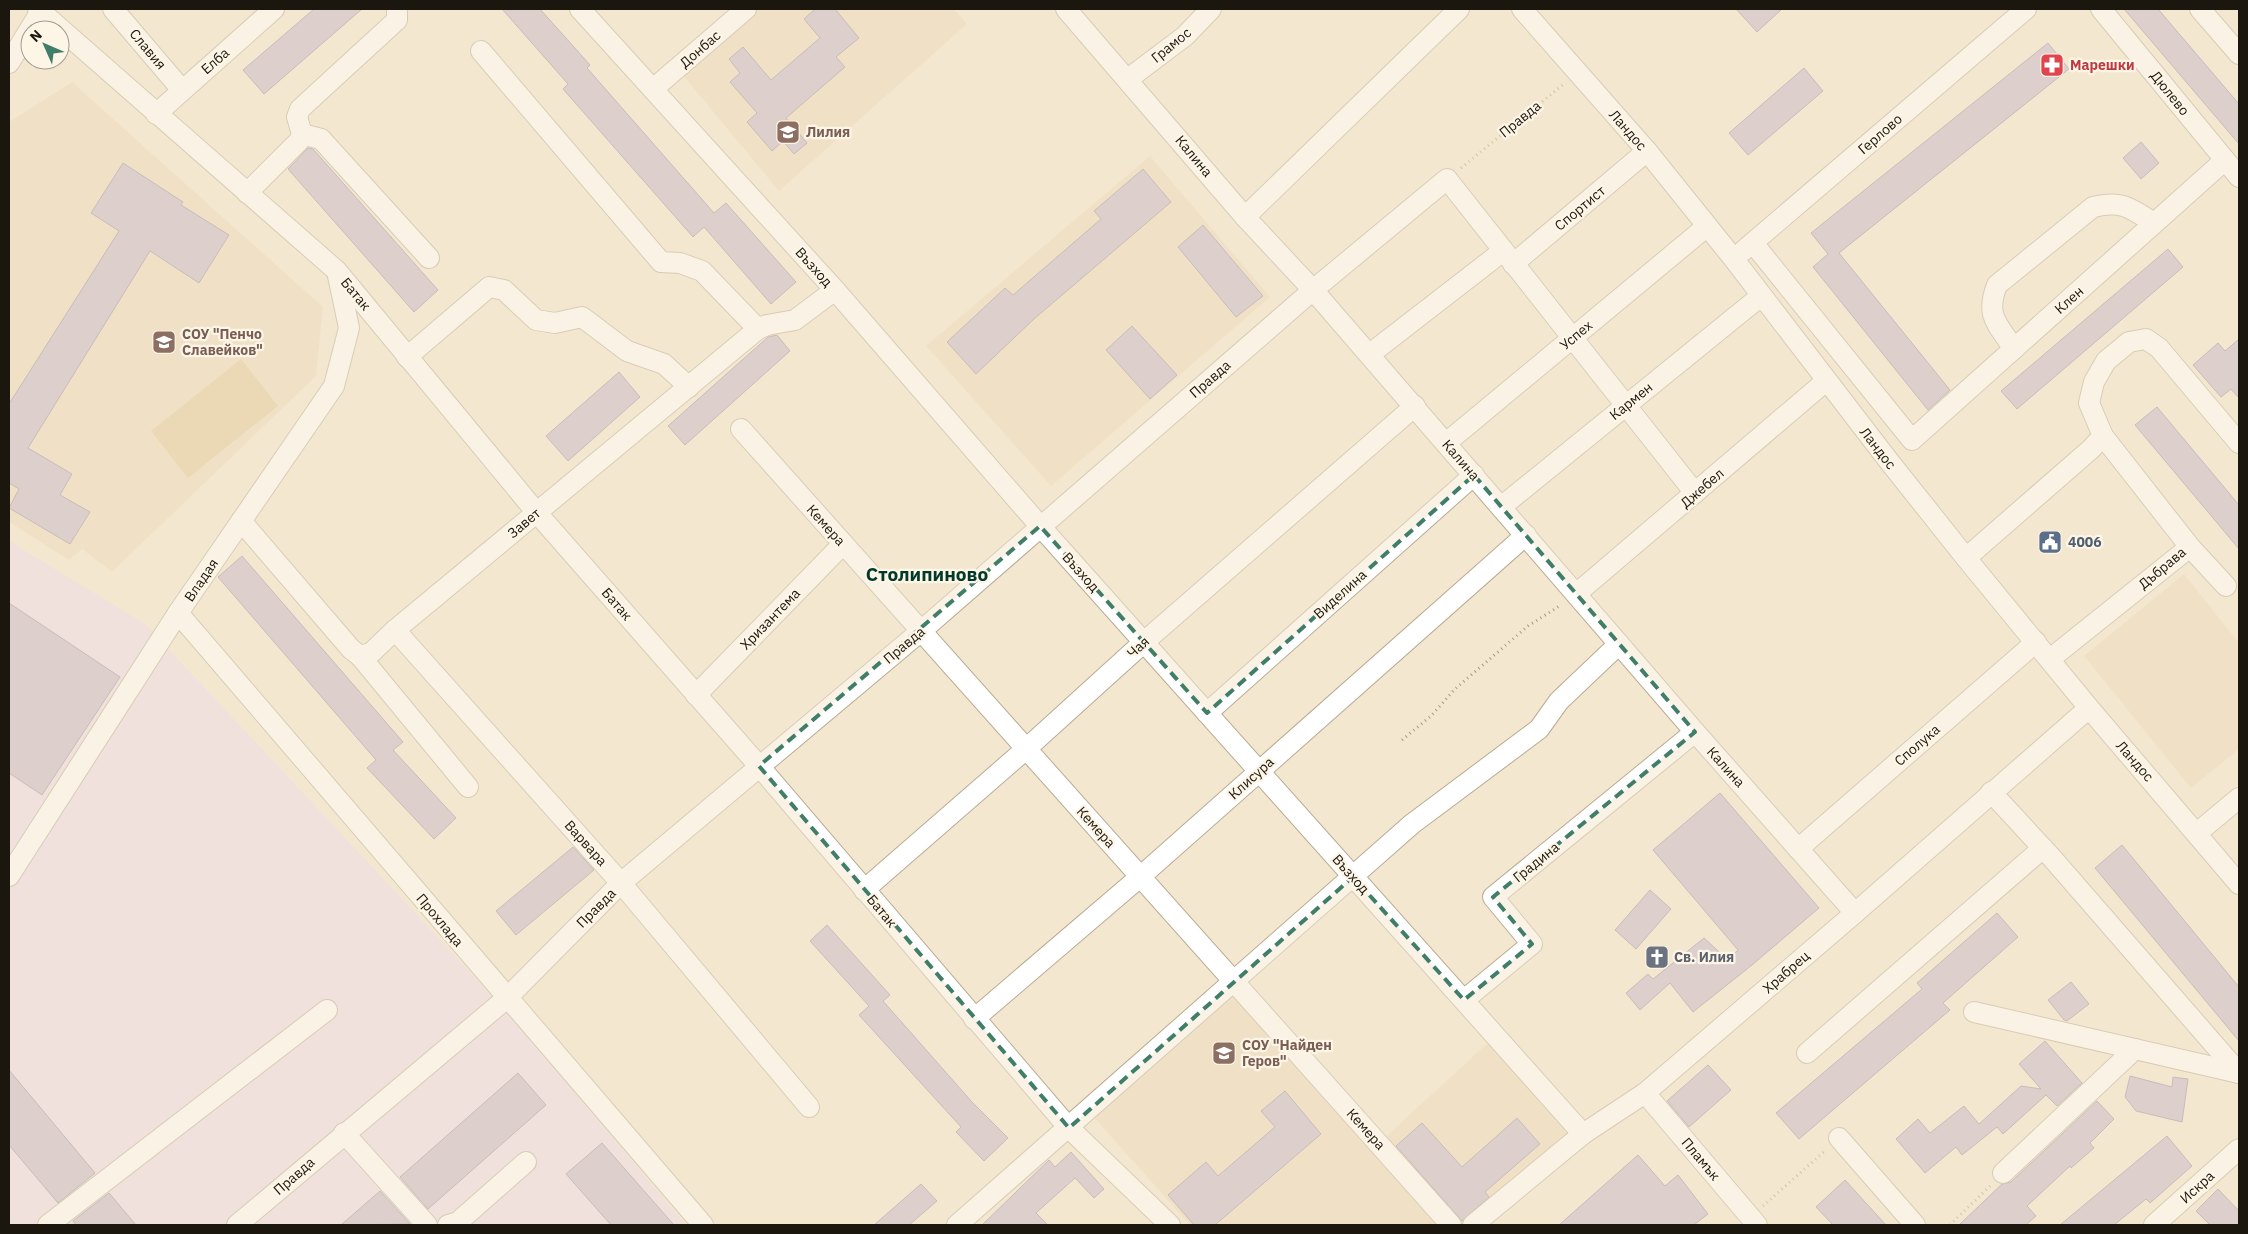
<svg xmlns="http://www.w3.org/2000/svg" width="2248" height="1234" viewBox="0 0 2248 1234" font-family="'IBM Plex Sans',sans-serif">
<rect width="100%" height="100%" fill="#f4e7cf"/>
<g fill="#ebdabb">
<polygon points="754,9 954,9 967,24 779,191 681,73"/>
<polygon points="72,82 323,307 316,376 112,572 82,549 69,560 9,522 9,122"/>
<polygon points="1150,156 1270,297 1051,486 926,346"/>
<polygon points="2184,574 2239,643 2239,749 2191,788 2084,656"/>
<polygon points="1233,993 1443,1225 1190,1225 1090,1113"/>
<polygon points="1493,1038 1578,1134 1469,1225 1455,1225 1381,1141"/>
</g>
<polygon fill="#ead9ea" points="9,541 145,624 504,1008 686,1225 9,1225"/>
<polygon fill="#e1c693" points="241,359 278,406 188,478 151,431"/>
<g fill="#beb1c8" stroke="#94889e">
<polygon points="314,9 362,9 264,94 243,70"/>
<polygon points="502,9 540,9 590,65 587,68 714,213 726,203 796,282 771,304 704,227 693,237 563,89 568,84"/>
<polygon points="815,9 835,9 859,38 836,57 845,67 786,118 807,143 794,154 783,141 772,151 747,122 757,113 730,82 740,73 729,59 743,47 771,80 820,38 804,19"/>
<polygon points="1736,9 1782,9 1757,32"/>
<polygon points="2124,9 2158,9 2239,104 2239,144"/>
<polygon points="2048,43 2069,69 1839,253 1950,390 1928,410 1813,267 1828,254 1811,233"/>
<polygon points="1804,68 1823,91 1748,155 1729,133"/>
<polygon points="2141,142 2159,163 2141,179 2123,158"/>
<polygon points="308,148 313,149 438,290 414,312 288,169"/>
<polygon points="123,163 183,202 181,205 229,235 199,283 150,251 28,448 72,474 60,495 90,512 70,544 9,508 19,489 9,483 9,404 119,231 91,213"/>
<polygon points="1143,169 1171,202 1034,319 976,374 947,342 1005,288 1013,295 1101,219 1094,211"/>
<polygon points="1203,225 1263,296 1236,317 1178,247"/>
<polygon points="2168,249 2183,267 2017,409 2001,391"/>
<polygon points="1132,326 1177,375 1150,399 1106,350"/>
<polygon points="777,335 790,351 685,445 668,426 768,337"/>
<polygon points="2239,339 2239,398 2231,389 2221,397 2193,365 2218,343 2225,351"/>
<polygon points="619,372 640,397 568,461 546,436"/>
<polygon points="2157,407 2239,505 2239,549 2135,425"/>
<polygon points="242,556 403,742 393,750 456,818 434,839 367,768 376,760 218,577"/>
<polygon points="9,603 120,677 42,795 9,773"/>
<polygon points="1720,793 1819,908 1752,965 1693,1012 1670,983 1640,1010 1626,993 1648,974 1653,979 1704,938 1728,960 1738,950 1653,850"/>
<polygon points="2122,845 2239,987 2239,1041 2095,868"/>
<polygon points="573,847 594,870 516,935 496,911"/>
<polygon points="1650,890 1671,909 1636,949 1615,930"/>
<polygon points="1997,913 2018,937 1943,1003 1950,1010 1799,1139 1776,1113 1922,989 1917,983"/>
<polygon points="827,925 890,995 883,1001 972,1102 1008,1138 984,1161 956,1132 961,1127 859,1015 869,1006 810,941"/>
<polygon points="2071,982 2089,1004 2067,1021 2064,1020 2048,1000"/>
<polygon points="2045,1041 2082,1083 2057,1106 2046,1095 2003,1134 1997,1127 1962,1155 1956,1147 1925,1173 1896,1139 1918,1119 1930,1133 1964,1106 1979,1124 2021,1086 2041,1089 2019,1064"/>
<polygon points="1708,1065 1731,1090 1689,1127 1667,1101"/>
<polygon points="9,1070 95,1173 58,1203 9,1145"/>
<polygon points="518,1073 546,1105 428,1209 400,1177"/>
<polygon points="2130,1076 2172,1087 2173,1077 2188,1079 2182,1122 2136,1111 2125,1097"/>
<polygon points="1285,1091 1321,1134 1215,1225 1194,1225 1168,1195 1206,1162 1218,1176 1275,1127 1261,1111"/>
<polygon points="2097,1101 2114,1119 2090,1143 2094,1148 2071,1168 2070,1166 2027,1206 2036,1216 2026,1225 1959,1225 2002,1184 2011,1182"/>
<polygon points="1517,1118 1540,1144 1485,1192 1489,1197 1462,1221 1396,1146 1422,1123 1462,1167"/>
<polygon points="2167,1136 2192,1166 2150,1203 2146,1199 2114,1225 2060,1225"/>
<polygon points="602,1143 674,1225 611,1225 566,1174"/>
<polygon points="1071,1152 1104,1189 1094,1198 1075,1178 1036,1213 1048,1225 982,1225 1049,1160 1055,1167"/>
<polygon points="1638,1155 1665,1186 1678,1175 1708,1214 1694,1225 1559,1225"/>
<polygon points="1845,1180 1886,1225 1833,1225 1816,1207"/>
<polygon points="921,1184 937,1201 909,1225 874,1225"/>
<polygon points="2218,1189 2239,1211 2239,1225 2210,1225 2196,1211"/>
<polygon points="380,1191 410,1224 341,1225"/>
<polygon points="109,1193 136,1225 76,1225 73,1221"/>
</g>
<g fill="none" stroke-linecap="round" stroke-linejoin="round">
<g stroke="#b8ac94" stroke-width="22">
<g id="minor">
<polyline points="38,9 337,271 537,513 759,766 1069,1128 1170,1225"/>
<polyline points="113,9 182,90"/>
<polyline points="580,9 835,290 1040,526 1583,1134"/>
<polyline points="1066,9 1245,217 1313,290 1695,732 1855,913"/>
<polyline points="1522,9 1647,151 1733,258 1888,460 1966,558 2089,708 2239,884"/>
<polyline points="2101,9 2239,177"/>
<polyline points="2200,9 2239,54"/>
<polyline points="481,51 661,262 680,263 702,271 758,329"/>
<polyline points="9,63 41,11"/>
<polyline points="1128,79 1185,36 1211,9"/>
<polyline points="653,89 746,9"/>
<polyline points="156,114 274,9"/>
<polyline points="302,134 321,139 429,258"/>
<polyline points="247,193 299,141 302,134 297,117 300,109 397,20 397,9"/>
<polyline points="1245,217 1459,9"/>
<polyline points="1753,243 1912,440 2225,160"/>
<polyline points="1743,251 2026,9"/>
<polyline points="1513,264 1647,151"/>
<path d="M2014,349c-17,-26 -29,-33 -17,-64l96,-78c30,-7 37,1 61,16"/>
<polyline points="1370,354 1503,251"/>
<polyline points="407,357 489,287 504,290 536,320 555,323 582,317 627,351 664,364 689,387"/>
<polyline points="741,429 1451,1225"/>
<polyline points="1446,443 1706,227"/>
<polyline points="1501,507 1761,296"/>
<polyline points="241,521 351,649 360,656 371,653 395,630 758,329 767,325 795,320 835,290"/>
<polyline points="2190,547 2226,586"/>
<polyline points="1966,558 2091,449 2103,436 2089,403 2094,382 2106,361 2129,342 2146,339 2159,348 2239,443"/>
<polyline points="1576,594 1826,381"/>
<polyline points="178,613 703,1225"/>
<polyline points="395,630 621,883 809,1107"/>
<polyline points="360,656 468,787"/>
<polyline points="2050,659 2190,547 2103,436"/>
<polyline points="696,695 843,544"/>
<polyline points="1207,713 1474,475"/>
<polyline points="1991,792 2052,858 2239,1073"/>
<polyline points="2197,833 2239,798"/>
<polyline points="1798,849 2036,642"/>
<polyline points="9,876 178,613 334,386 349,328 338,276"/>
<polyline points="864,890 1026,749 1144,642 1415,406"/>
<polyline points="1464,1000 1532,944 1493,897 1695,732"/>
<polyline points="1974,1012 2239,1073"/>
<polyline points="974,1019 1140,877 1526,535"/>
<polyline points="1807,1053 2043,848"/>
<polyline points="1645,1093 1757,1225"/>
<polyline points="344,1133 427,1225"/>
<polyline points="1839,1138 1915,1225"/>
<polyline points="2003,1173 2135,1049"/>
<polyline points="48,1225 327,1010"/>
<polyline points="237,1225 507,998 621,883 921,631 1313,290 1447,179 1695,493"/>
<polyline points="448,1225 458,1222 526,1162"/>
<polyline points="957,1225 1412,824 1539,729 1559,701 1619,644"/>
<polyline points="1473,1225 1583,1134 1645,1093 1855,913 2089,708"/>
<polyline points="2154,1225 2239,1149"/>
</g>
</g>
<g stroke="#a59b89" stroke-width="3" stroke-dasharray="1 4" stroke-linecap="butt">
<polyline points="1461,168 1565,83"/>
<polyline points="1402,740 1431,716 1455,689 1528,626 1561,605"/>
<polyline points="1763,1206 1826,1150"/>
<polyline points="1950,1225 1990,1186"/>
</g>
<use href="#minor" stroke="#fff" stroke-width="20"/>
</g>
<path d="M0 0H2248V1234H0ZM1474,475l221,257 -202,165 39,47 -68,56 -111,-123 -284,251 -310,-362 281,-240 167,187z" fill="#f4e7cf" fill-opacity=".55" fill-rule="evenodd"/>
<path fill="none" stroke="#407e6a" stroke-width="4" stroke-dasharray="10 6" stroke-linejoin="round" d="M1474,475l221,257 -202,165 39,47 -68,56 -111,-123 -284,251 -310,-362 281,-240 167,187z"/>
<defs>
<g id="pharmacy-square" transform="scale(1.25)"><rect x="-9" y="-9" width="18" height="18" rx="4" fill="#e0444e" stroke="#fdf5e6"/><path d="M-2-6h4v4h4v4h-4v4h-4v-4h-4v-4h4Z" fill="#fff"/></g>
<g id="school-square" transform="scale(1.25)"><rect x="-9" y="-9" width="18" height="18" rx="4" fill="#8d6e63" stroke="#fdf5e6"/><path d="M0-5L7-2L0 1L-7-2ZM-4 1L0 2.5L4 1V4Q0 6-4 4Z" fill="#fff"/></g>
<g id="civic-square" transform="scale(1.25)"><rect x="-9" y="-9" width="18" height="18" rx="4" fill="#5c6f8a" stroke="#fdf5e6"/><path d="M-.6-6.5H3V-4.5H.6V-3L4-1V1h2V6H-6V1h2V-1L-.6-3ZM-1.2 2.5V6h2.4V2.5Z" fill="#fff"/></g>
<g id="church-square" transform="scale(1.25)"><rect x="-9" y="-9" width="18" height="18" rx="4" fill="#6b7280" stroke="#fdf5e6"/><path d="M-1.2-6h2.4v3.5h3.3v2.4h-3.3V6h-2.4V-.1h-3.3v-2.4h3.3Z" fill="#fff"/></g>
</defs>
<g fill-rule="evenodd">
<use href="#pharmacy-square" x="2052" y="65"/>
<use href="#school-square" x="788" y="132"/>
<use href="#school-square" x="164" y="342"/>
<use href="#civic-square" x="2050" y="542"/>
<use href="#church-square" x="1657" y="957"/>
<use href="#school-square" x="1224" y="1053"/>
</g>
<g text-anchor="middle" dominant-baseline="central" stroke-width="4.5" stroke-linejoin="round" paint-order="stroke">
<g font-size="14" fill="#1c170e" stroke="#fdf5e6">
<text transform="translate(1171 45) rotate(-39)">Грамос</text>
<text transform="translate(148 49) rotate(50)">Славия</text>
<text transform="translate(700 49) rotate(-41)">Донбас</text>
<text transform="translate(215 61) rotate(-41)">Елба</text>
<text transform="translate(2170 93) rotate(51)">Дюлево</text>
<text transform="translate(1520 119) rotate(-39)">Правда</text>
<text transform="translate(1628 130) rotate(49)">Ландос</text>
<text transform="translate(1880 134) rotate(-41)">Герлово</text>
<text transform="translate(1194 156) rotate(50)">Калина</text>
<text transform="translate(1580 208) rotate(-40)">Спортист</text>
<text transform="translate(814 267) rotate(48)">Възход</text>
<text transform="translate(356 294) rotate(50)">Батак</text>
<text transform="translate(2069 300) rotate(-42)">Клен</text>
<text transform="translate(1576 335) rotate(-40)">Успех</text>
<text transform="translate(1210 379) rotate(-41)">Правда</text>
<text transform="translate(1631 401) rotate(-39)">Кармен</text>
<text transform="translate(1878 448) rotate(52)">Ландос</text>
<text transform="translate(1461 460) rotate(49)">Калина</text>
<text transform="translate(1702 488) rotate(-41)">Джебел</text>
<text transform="translate(524 523) rotate(-40)">Завет</text>
<text transform="translate(826 525) rotate(48)">Кемера</text>
<text transform="translate(2162 568) rotate(-40)">Дъбрава</text>
<text transform="translate(1081 572) rotate(48)">Възход</text>
<text transform="translate(201 580) rotate(-56)">Владая</text>
<text transform="translate(1340 594) rotate(-42)">Виделина</text>
<text transform="translate(617 604) rotate(49)">Батак</text>
<text transform="translate(770 619) rotate(-46)">Хризантема</text>
<text transform="translate(904 645) rotate(-40)">Правда</text>
<text transform="translate(1138 647) rotate(-42)">Чая</text>
<text transform="translate(1917 745) rotate(-41)">Сполука</text>
<text transform="translate(2135 761) rotate(49)">Ландос</text>
<text transform="translate(1726 767) rotate(48)">Калина</text>
<text transform="translate(1251 778) rotate(-42)">Клисура</text>
<text transform="translate(1096 827) rotate(48)">Кемера</text>
<text transform="translate(586 843) rotate(48)">Варвара</text>
<text transform="translate(1536 862) rotate(-39)">Градина</text>
<text transform="translate(1351 874) rotate(48)">Възход</text>
<text transform="translate(596 908) rotate(-45)">Правда</text>
<text transform="translate(882 911) rotate(50)">Батак</text>
<text transform="translate(440 920) rotate(50)">Прохлада</text>
<text transform="translate(1786 972) rotate(-41)">Храбрец</text>
<text transform="translate(1366 1129) rotate(48)">Кемера</text>
<text transform="translate(1701 1159) rotate(50)">Пламък</text>
<text transform="translate(294 1176) rotate(-41)">Правда</text>
<text transform="translate(2197 1187) rotate(-42)">Искра</text>
</g>
<g font-size="14" font-weight="bold" fill="#be3a42" stroke="#fdf5e6" text-anchor="start">
<text x="2070" y="65">Марешки</text>
</g>
<g font-size="14" font-weight="bold" fill="#785e54" stroke="#fdf5e6" text-anchor="start">
<text x="806" y="132">Лилия</text>
<text x="182" y="334">СОУ "Пенчо<tspan x="182" dy="16">Славейков"</tspan></text>
<text x="1242" y="1045">СОУ "Найден<tspan x="1242" dy="16">Геров"</tspan></text>
</g>
<g font-size="14" font-weight="bold" fill="#4e5e75" stroke="#fdf5e6" text-anchor="start">
<text x="2068" y="542">4006</text>
</g>
<g font-size="14" font-weight="bold" fill="#5b616d" stroke="#fdf5e6" text-anchor="start">
<text x="1674" y="957">Св. Илия</text>
</g>
<g font-size="19" font-weight="bold" fill="#013a2c" stroke="#fdf5e6">
<text x="927" y="574">Столипиново</text>
</g>
</g>
<rect width="2248" height="1234" fill="none" stroke="#1c170e" stroke-width="20"/>
<g transform="translate(45 45) rotate(315)"><circle r="24" fill="#fdf5e6" stroke="#a39c90"/>
<path d="M0-4L9 19L0 12L-9 19Z" fill="#407e6a"/>
<text y="-8" font-size="14" font-weight="bold" text-anchor="middle" fill="#1c170e">N</text>
</g>
</svg>
